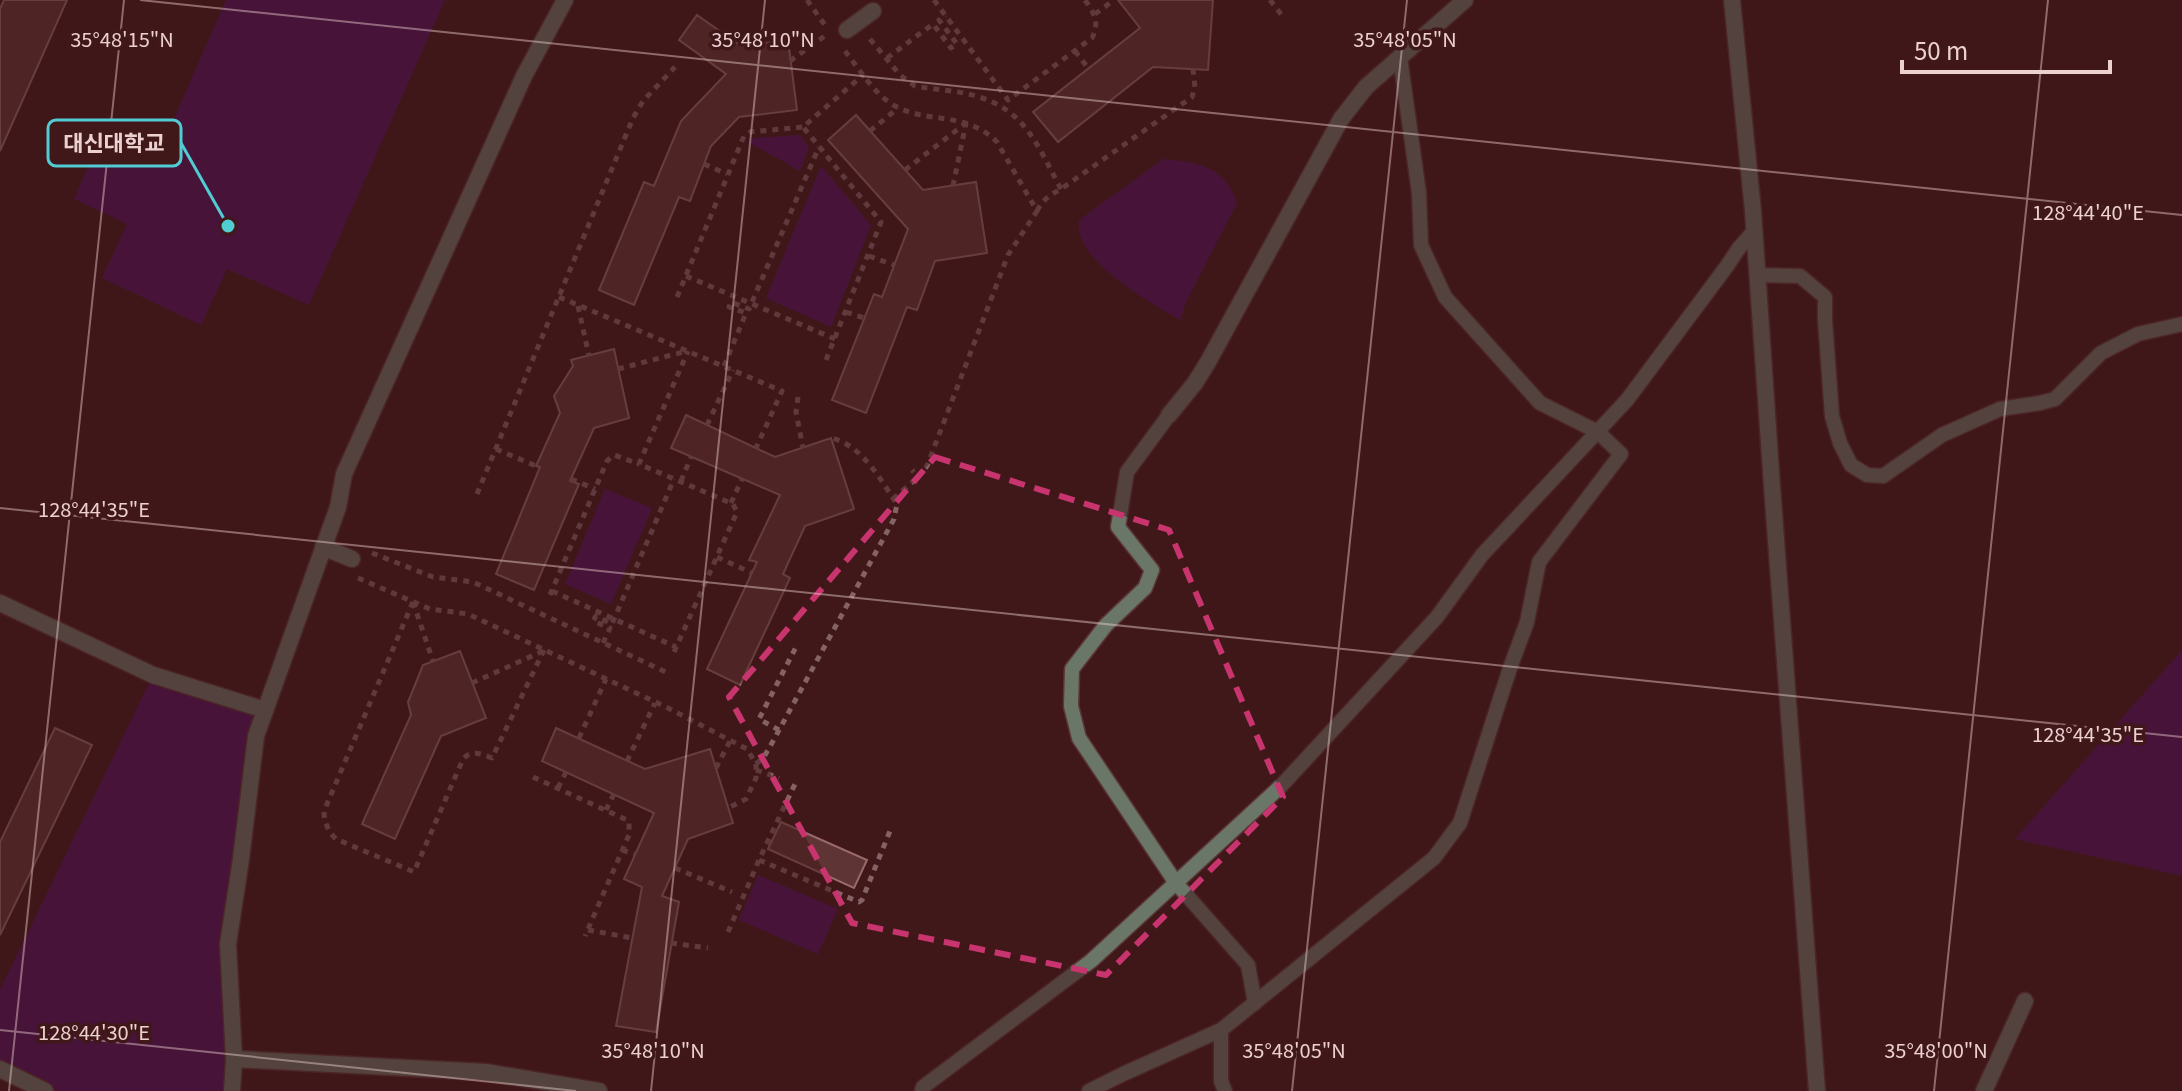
<svg xmlns="http://www.w3.org/2000/svg" width="2182" height="1091" viewBox="0 0 2182 1091" font-family="Georgia,'Noto Sans KR',serif">
<rect width="100%" height="100%" fill="#40181a"/>
<g fill="#520e5f">
<polygon points="226,0 445,0 309,305 227,269 201,325 102,278 127,224 74,199 110,117 165,139"/>
<polygon points="800,135 809,147 800,171 748,142 754,138"/>
<path d="M1163,159c36,4 61,6 74,44l-52,101 -4,16c-31,-17 -108,-60 -102,-100z"/>
<polygon points="821,166 871,225 831,327 766,298"/>
<polygon points="605,489 652,508 611,604 565,584"/>
<polygon points="2182,650 2182,876 2015,839"/>
<polygon points="153,675 265,710 228,944 227,1091 47,1091 0,1069 0,990"/>
<polygon points="758,875 838,909 818,954 739,920"/>
</g>
<g fill="#5f3434" stroke="#9a6a69" stroke-width="2">
<polygon points="4,0 67,0 0,151 0,9"/>
<polygon points="1118,0 1213,0 1208,70 1153,67 1058,142 1033,112 1140,28"/>
<polygon points="697,15 741,46 788,40 797,110 739,117 711,146 690,201 679,197 634,305 599,290 644,182 654,186 681,121 726,74 679,40"/>
<polygon points="856,115 923,190 976,182 987,253 935,261 917,310 907,307 866,413 832,400 874,294 882,297 908,229 828,140"/>
<polygon points="614,349 629,418 594,428 570,481 579,484 534,590 496,574 540,467 536,466 560,413 554,396 573,366 571,360"/>
<polygon points="686,415 775,457 831,438 854,509 805,526 783,574 790,578 740,685 707,669 757,562 749,560 780,495 671,448"/>
<polygon points="460,651 486,718 441,736 395,839 362,824 411,715 408,702 423,665"/>
<polygon points="55,728 92,745 0,935 0,842"/>
<polygon points="556,728 645,769 710,749 733,823 688,839 662,896 679,902 656,1032 616,1026 642,887 624,879 654,813 542,761"/>
<polygon points="781,822 867,860 854,888 768,849"/>
</g>
<g fill="none" stroke-linecap="round" stroke-linejoin="round">
<g stroke="#5c3637" stroke-width="17">
<g id="service">
<polyline points="1758,275 1800,276 1825,297 1825,320 1832,416 1840,443 1851,465 1867,475 1883,476 1942,435 2000,409 2040,403 2055,399 2101,353 2138,334 2182,324"/>
<polyline points="1169,415 1127,472 1118,527 1152,570 1145,588 1106,625 1072,669 1071,706 1079,738 1176,883 1248,965 1255,1003"/>
<polyline points="1221,1030 1221,1081 1225,1091"/>
<polyline points="922,1091 923,1087 1091,961 1281,786 1437,617 1482,555 1627,400 1727,266 1739,248 1754,231"/>
<polyline points="1089,1091 1123,1074 1221,1030 1434,858 1460,823 1510,668 1527,622 1539,562 1621,454 1598,432 1540,403 1445,297 1421,245 1419,193 1400,57"/>
</g>
</g>
<g stroke="#5c3637" stroke-width="19">
<g id="minor">
<polyline points="1732,0 1753,211 1772,486 1817,1091"/>
<polyline points="847,30 873,11"/>
<polyline points="1169,415 1195,383 1208,362 1341,119 1366,87 1465,0"/>
<polyline points="323,547 352,559"/>
<polyline points="0,603 153,675 265,710"/>
<polyline points="234,1059 486,1072 599,1091"/>
<polyline points="0,1069 45,1091"/>
<polyline points="232,1091 234,1059 228,944 241,859 256,736 338,507 344,474 524,76 565,0"/>
<polyline points="1984,1091 2025,1001"/>
</g>
</g>
<g stroke="#856264" stroke-width="5" stroke-dasharray="6 6" stroke-linecap="butt">
<polyline points="807,0 827,28"/>
<path d="M934,0l74,100 84,-62c8,-16 2,-25 -7,-38"/>
<polyline points="1270,0 1284,18"/>
<polyline points="1095,14 1114,0"/>
<path d="M870,39l30,36 15,11c20,4 41,4 61,10 50,14 62,51 85,93"/>
<path d="M845,51c15,19 30,45 52,56 34,17 69,4 100,35l40,69 -29,44 -81,211 -9,11 -6,-7"/>
<polyline points="1075,51 1088,68"/>
<polyline points="887,58 933,24 951,48 957,44 939,20 946,16"/>
<polyline points="790,61 826,35"/>
<polyline points="870,131 898,108"/>
<polyline points="704,164 727,174"/>
<polyline points="905,170 966,123"/>
<polyline points="953,186 966,123"/>
<path d="M1037,211c6,-12 13,-16 24,-22l131,-92 3,-9 -2,-19"/>
<polyline points="869,256 894,265"/>
<polyline points="686,276 835,339"/>
<polyline points="559,297 782,391 756,448"/>
<polyline points="677,297 744,136 750,132 803,127"/>
<polyline points="578,306 589,356"/>
<polyline points="846,312 864,318"/>
<polyline points="826,360 881,222 803,127 863,75"/>
<polyline points="724,366 746,313 729,307 731,302 749,309 819,147"/>
<polyline points="618,369 687,351"/>
<polyline points="798,397 796,412 803,448"/>
<polyline points="707,425 733,370"/>
<polyline points="496,449 536,466"/>
<polyline points="571,479 595,489"/>
<polyline points="681,481 691,457"/>
<polyline points="477,494 633,118 643,101 675,67"/>
<polyline points="893,499 918,477"/>
<polyline points="731,503 742,479"/>
<polyline points="372,553 433,577 473,582 670,674"/>
<polyline points="717,557 752,573"/>
<polyline points="358,578 430,609 468,614 666,707 747,749 756,764 756,778 746,799 728,808"/>
<polyline points="552,591 676,647"/>
<polyline points="550,595 607,461 614,455 639,464"/>
<path d="M413,602l-89,209c0,11 4,20 12,28l78,33 49,-113c9,-10 18,-5 29,-1l52,-108"/>
<polyline points="413,602 433,661"/>
<polyline points="603,643 610,628 593,621 596,616 612,624 674,479"/>
<polyline points="674,652 737,512 733,504 639,464 688,351"/>
<polyline points="472,683 543,651"/>
<polyline points="779,730 759,719 796,647"/>
<polyline points="579,738 606,679"/>
<polyline points="627,761 655,703"/>
<path d="M756,764l8,-7 8,-14 122,-224 3,-15c-17,-25 -35,-59 -66,-66"/>
<polyline points="716,768 730,741"/>
<polyline points="756,770 779,778"/>
<polyline points="533,777 629,821 629,835 585,936"/>
<polyline points="558,788 566,772"/>
<polyline points="606,810 614,794"/>
<polyline points="622,850 635,854"/>
<polyline points="759,860 859,902 862,900 892,826"/>
<polyline points="675,868 732,892"/>
<polyline points="588,930 632,938"/>
<polyline points="728,932 759,860 795,784"/>
<polyline points="671,943 708,948"/>
</g>
<use href="#service" stroke="#6a7768" stroke-width="14"/>
<use href="#minor" stroke="#6a7768" stroke-width="16"/>
</g>
<path d="M0 0H2182V1091H0ZM935,457l234,73 114,267 -177,178 -254,-52 -123,-226z" fill="#40181a" fill-opacity=".55" fill-rule="evenodd"/>
<path fill="none" stroke="#c8346d" stroke-width="6" stroke-dasharray="16 10" stroke-linejoin="round" d="M935,457l234,73 114,267 -177,178 -254,-52 -123,-226z"/>
<path fill="none" stroke="#edd1d1" stroke-width="2" stroke-opacity="0.45" d="M140,0l2042,215M0,508l2182,229M0,1030l576,61M9,1091l115,-1091M651,1091l114,-1091M1292,1091l115,-1091M1934,1091l114,-1091"/>
<g font-size="20" text-anchor="middle" fill="#edd1d1" stroke="#40181a" stroke-width="7" stroke-linejoin="round" paint-order="stroke">
<text x="122" y="47">35°48'15"N</text>
<text x="763" y="47">35°48'10"N</text>
<text x="1405" y="47">35°48'05"N</text>
<text x="2088" y="220">128°44'40"E</text>
<text x="94" y="517">128°44'35"E</text>
<text x="2088" y="742">128°44'35"E</text>
<text x="94" y="1040">128°44'30"E</text>
<text x="653" y="1058">35°48'10"N</text>
<text x="1294" y="1058">35°48'05"N</text>
<text x="1936" y="1058">35°48'00"N</text>
</g>
<path fill="none" stroke="#51ccd3" stroke-width="3" d="M228 226L181 143"/>
<circle fill="#51ccd3" stroke="#40181a" stroke-width="3" cx="228" cy="226" r="8"/>
<rect fill="#40181a" stroke="#51ccd3" stroke-width="3" x="48" y="120" width="133" height="46" rx="8"/>
<g font-size="22" text-anchor="middle" font-weight="bold" fill="#edd1d1">
<text x="114" y="151">대신대학교</text>
</g>
<path d="M1902 60v12h208v-12" fill="none" stroke="#edd1d1" stroke-width="4"/>
<text x="1914" y="60" font-size="24" fill="#edd1d1" stroke="#40181a" stroke-width="6" paint-order="stroke">50 m</text>
</svg>
